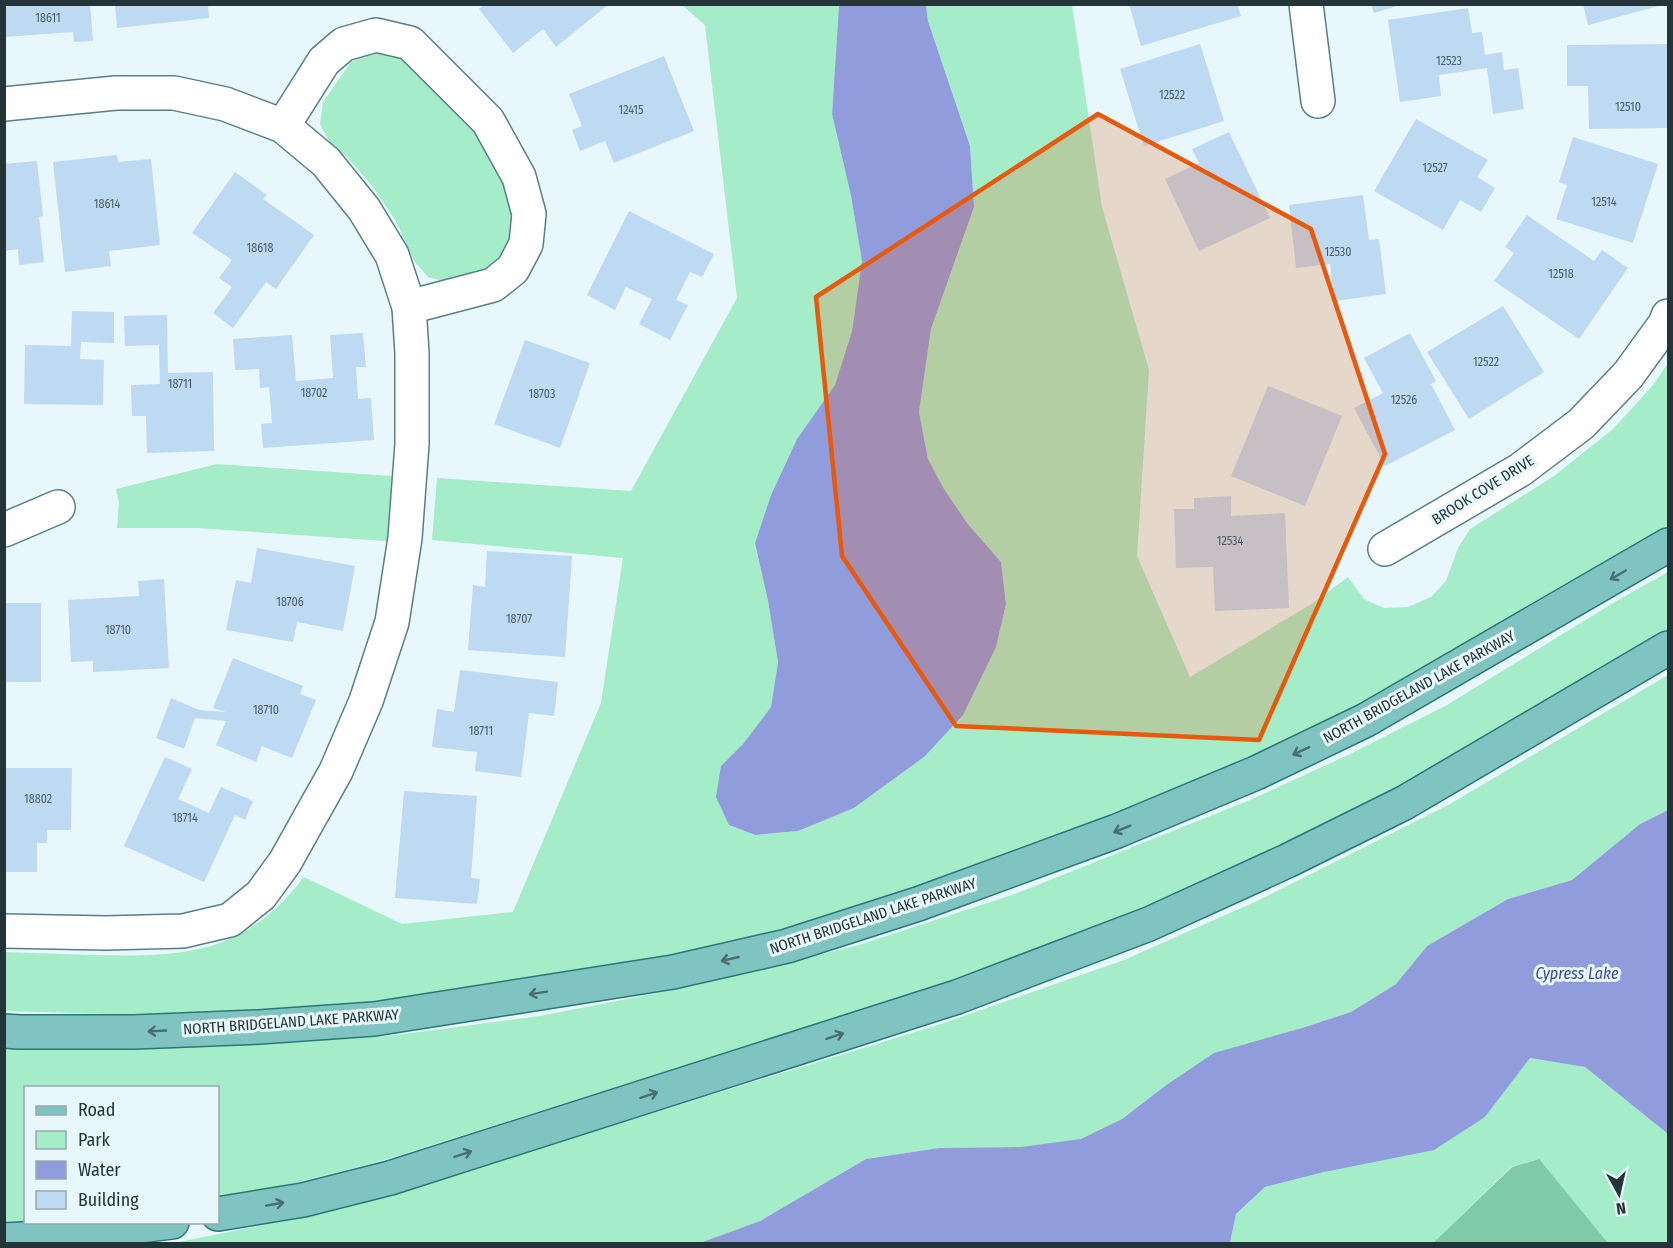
<svg xmlns="http://www.w3.org/2000/svg" width="1673" height="1248" viewBox="0 0 1673 1248" font-family="'Fira Sans Condensed',sans-serif">
<rect width="100%" height="100%" fill="#e7f7fc"/>
<g fill="#a5ecc8">
<path d="M682,5h157l-7,109 19,82 11,65 -10,70 -17,54 -38,54 -26,56 -16,48 13,58 10,61 -7,45 -28,37 -22,22 8,59 26,10 43,-4 56,-23 70,-51 72,-110 10,-43 -5,-42 -34,-39 -23,-34 -16,-30 -9,-47 12,-83 43,-122 -4,-61 -42,-125 -2,-16h146l30,202 47,163 -12,186 53,121 123,-74 35,-26 16,22 20,9 24,-1 23,-10 15,-16 12,-33 12,-19 84,-53 59,-47 41,-45 14,-21v174l-238,138 -295,137 -253,89 -112,31 -100,25 -295,46 -123,10 -108,2 -139,-4 -1,-59c29,1 58,2 87,3 52,1 111,3 156,-25 23,-14 40,-31 57,-53l98,47 111,-12 88,-209 22,-145 -191,-18 5,-62 194,13 106,-193 -32,-273z"/>
<polygon points="369,53 392,53 412,64 479,130 497,155 522,226 493,274 450,283 428,277 414,261 396,221 372,186 348,158 330,143 320,124 323,102 351,62"/>
<polygon points="217,464 405,477 400,542 197,528 117,528 119,503 116,489"/>
<polygon points="1668,572 1668,633 1430,775 1293,845 1026,959 374,1163 270,1189 218,1199 218,1088 26,1088 25,1221 5,1222 4,1045 43,1048 214,1046 388,1036 540,1016 693,986 859,945 1012,895 1250,800 1346,756 1447,705 1618,600"/>
<polygon points="1668,675 1668,810 1640,824 1572,880 1508,899 1427,946 1396,984 1351,1012 1302,1028 1165,1086 1122,1119 1081,1140 1021,1147 939,1148 866,1159 760,1221 700,1243 169,1244 342,1209 944,1023 1124,960 1259,900 1450,804"/>
<polygon points="1530,1058 1585,1067 1668,1134 1668,1243 1608,1243 1538,1159 1511,1167 1433,1243 1230,1244 1236,1214 1265,1187 1324,1172 1485,1117"/>
</g>
<polygon fill="#7ecba6" points="1539,1159 1608,1243 1433,1243 1512,1167"/>
<g fill="#919cdc">
<polygon points="839,5 926,5 928,21 970,146 974,207 931,329 919,412 928,459 944,489 967,523 1001,562 1006,604 996,647 963,715 924,757 854,808 798,831 755,835 729,825 716,797 721,766 743,744 771,707 778,662 768,601 755,543 771,495 797,439 835,385 852,331 862,261 851,196 832,114"/>
<polygon points="1668,810 1668,1134 1585,1067 1530,1058 1485,1117 1434,1150 1324,1172 1265,1187 1236,1214 1230,1243 700,1243 760,1221 866,1159 939,1148 1021,1147 1081,1139 1122,1119 1165,1086 1214,1053 1302,1028 1351,1012 1396,984 1427,946 1508,899 1572,880 1640,824"/>
</g>
<g fill="#bed9f2">
<polygon points="4,4 90,4 93,41 74,42 73,32 4,37"/>
<polygon points="115,4 208,4 209,18 117,28"/>
<polygon points="485,4 609,4 556,47 543,29 513,53 479,9"/>
<polygon points="1129,4 1237,4 1241,16 1141,46"/>
<polygon points="1371,4 1401,4 1401,5 1374,13"/>
<polygon points="1583,4 1661,4 1662,5 1588,25"/>
<polygon points="1468,8 1472,33 1482,32 1485,55 1502,52 1504,70 1518,68 1524,109 1493,114 1487,68 1439,75 1441,96 1400,102 1388,20"/>
<polygon points="1200,44 1224,121 1144,146 1120,69"/>
<polygon points="1667,44 1668,128 1589,129 1588,86 1567,86 1567,45"/>
<polygon points="664,56 694,131 614,163 605,141 580,151 572,130 582,126 569,94"/>
<polygon points="1416,119 1488,160 1477,177 1495,188 1481,212 1460,200 1443,230 1374,191"/>
<polygon points="1229,132 1270,218 1199,251 1165,179 1199,163 1192,149"/>
<polygon points="1573,137 1658,164 1633,243 1556,219 1567,185 1559,182"/>
<polygon points="117,155 118,162 151,159 160,245 109,251 111,266 65,272 53,162"/>
<polygon points="37,161 43,216 39,217 44,262 19,265 18,249 4,251 4,164"/>
<polygon points="235,172 267,195 263,199 314,235 276,289 266,282 233,328 213,313 232,287 219,278 232,260 192,233"/>
<polygon points="1363,195 1369,240 1379,239 1386,294 1334,301 1330,264 1296,268 1289,205"/>
<polygon points="629,211 714,254 702,277 690,272 676,300 688,305 670,340 639,324 652,299 626,287 615,310 587,295"/>
<polygon points="1527,215 1594,261 1602,250 1628,268 1579,339 1494,281 1514,253 1505,247"/>
<polygon points="1503,306 1544,372 1469,419 1427,352"/>
<polygon points="72,311 114,312 114,343 81,342 80,359 104,360 103,405 24,404 25,345 71,346"/>
<polygon points="167,315 168,373 213,372 214,451 147,453 146,416 132,416 131,385 160,384 159,345 125,346 124,316"/>
<polygon points="363,333 366,367 356,367 358,399 371,398 374,440 263,448 261,424 272,423 269,387 260,388 259,369 235,370 233,339 292,335 296,381 333,378 330,335"/>
<polygon points="1410,333 1436,381 1431,384 1455,430 1385,466 1354,408 1383,393 1364,358"/>
<polygon points="525,340 590,363 560,448 494,424"/>
<polygon points="1268,386 1342,416 1305,506 1231,476"/>
<polygon points="1231,496 1231,516 1285,513 1289,608 1215,611 1213,567 1176,568 1174,509 1194,509 1194,498"/>
<polygon points="257,548 355,566 343,631 297,622 293,642 226,630 236,580 251,583"/>
<polygon points="487,551 572,556 565,657 468,650 473,585 485,587"/>
<polygon points="164,579 169,668 93,672 93,661 71,662 68,600 139,596 138,581"/>
<rect x="5" y="603" width="36" height="79"/>
<polygon points="233,658 303,686 300,694 316,700 292,758 262,746 256,762 216,745 226,721 195,718 184,749 156,738 171,698 199,710 226,712 213,708"/>
<polygon points="460,670 558,682 554,716 529,713 521,777 475,771 477,752 432,747 437,709 454,712"/>
<polygon points="165,757 192,769 178,799 209,813 221,787 253,801 245,820 235,815 204,882 124,846"/>
<polygon points="4,768 72,768 71,830 47,830 47,843 37,843 37,872 4,872"/>
<polygon points="404,791 477,796 471,878 480,879 477,904 395,898"/>
</g>
<g fill="none" stroke-linecap="round" stroke-linejoin="round">
<g stroke="#597e8a" stroke-width="36">
<g id="minor">
<polyline points="1306,4 1318,101"/>
<polyline points="4,104 116,93 174,93 225,104 283,126 326,162 364,209 392,255 409,307 412,353 412,444 405,538 392,622 366,701 336,771 285,862 261,895 230,920 183,931 106,933 4,931"/>
<polyline points="283,126 324,61 344,44 376,35 410,43 488,121 519,177 529,214 526,244 513,269 493,285 409,307"/>
<polyline points="4,530 58,507"/>
<polyline points="1385,549 1520,470 1581,424 1628,375 1665,324 1668,316"/>
</g>
</g>
<g stroke="#277876" stroke-width="36">
<g id="major">
<polyline points="4,1031 20,1032 134,1032 259,1027 374,1019 673,972 787,946 918,904 1117,831 1256,773 1366,720 1668,545"/>
<polyline points="218,1214 303,1200 390,1178 957,997 1149,924 1287,861 1404,803 1668,648"/>
<polyline points="4,1240 39,1238 172,1222"/>
</g>
</g>
<use href="#minor" stroke="#fff" stroke-width="33"/>
<use href="#major" stroke="#7fc4c1" stroke-width="33"/>
</g>
<defs><path id="oneway-shaft" d="M-6 0H5M1.5-3L5.5 0L1.5 3" fill="none" stroke-width="1.6" stroke-linecap="round" stroke-linejoin="round" transform="scale(1.5)"/></defs>
<g stroke="#486e6f">
<use href="#oneway-shaft" transform="translate(1618 575) rotate(150)"/>
<use href="#oneway-shaft" transform="translate(1301 751) rotate(155)"/>
<use href="#oneway-shaft" transform="translate(1122 829) rotate(158)"/>
<use href="#oneway-shaft" transform="translate(730 959) rotate(167)"/>
<use href="#oneway-shaft" transform="translate(538 993) rotate(171)"/>
<use href="#oneway-shaft" transform="translate(157 1031) rotate(177)"/>
<use href="#oneway-shaft" transform="translate(835 1036) rotate(-18)"/>
<use href="#oneway-shaft" transform="translate(649 1095) rotate(-18)"/>
<use href="#oneway-shaft" transform="translate(463 1154) rotate(-18)"/>
<use href="#oneway-shaft" transform="translate(275 1204) rotate(-10)"/>
</g>
<path fill="#e8590c" fill-opacity="0.2" stroke="#e8590c" stroke-width="4.5" stroke-linejoin="round" d="M1098,114l213,115 74,225 -126,286 -303,-14 -114,-170 -26,-259z"/>
<g text-anchor="middle" dominant-baseline="central" stroke-width="6" stroke-linejoin="round" paint-order="stroke">
<g font-size="12" fill="#4a5d67">
<text x="48" y="18">18611</text>
<text x="1449" y="61">12523</text>
<text x="1172" y="95">12522</text>
<text x="1628" y="107">12510</text>
<text x="631" y="110">12415</text>
<text x="1435" y="168">12527</text>
<text x="1604" y="202">12514</text>
<text x="107" y="204">18614</text>
<text x="260" y="248">18618</text>
<text x="1338" y="252">12530</text>
<text x="1561" y="274">12518</text>
<text x="1486" y="362">12522</text>
<text x="180" y="384">18711</text>
<text x="314" y="393">18702</text>
<text x="542" y="394">18703</text>
<text x="1404" y="400">12526</text>
<text x="1230" y="541">12534</text>
<text x="290" y="602">18706</text>
<text x="519" y="619">18707</text>
<text x="118" y="630">18710</text>
<text x="266" y="710">18710</text>
<text x="481" y="731">18711</text>
<text x="38" y="799">18802</text>
<text x="185" y="818">18714</text>
</g>
<g font-size="15" fill="#243439" stroke="#e7f7fc">
<text transform="translate(1483 490) rotate(-32)">BROOK COVE DRIVE</text>
<text transform="translate(1419 687) rotate(-29)">NORTH BRIDGELAND LAKE PARKWAY</text>
<text transform="translate(873 916) rotate(-18)">NORTH BRIDGELAND LAKE PARKWAY</text>
<text transform="translate(291 1022) rotate(-4)">NORTH BRIDGELAND LAKE PARKWAY</text>
</g>
<g font-size="16" font-style="italic" fill="#404794" stroke="#e7f7fc">
<text x="1577" y="973">Cypress Lake</text>
</g>
</g>
<rect width="1673" height="1248" fill="none" stroke="#243439" stroke-width="12"/>
<rect x="24" y="1086" width="195" height="138" fill="#e7f7fc" stroke="#99a9ae" stroke-width="1.5"/>
<rect x="36" y="1106" width="30" height="9" fill="#7fc4c1" stroke="#99a9ae" stroke-width="1.5"/>
<text x="78" y="1116" font-size="18" fill="#243439">Road</text>
<rect x="36" y="1131" width="30" height="18" fill="#a5ecc8" stroke="#99a9ae" stroke-width="1.5"/>
<text x="78" y="1146" font-size="18" fill="#243439">Park</text>
<rect x="36" y="1161" width="30" height="18" fill="#919cdc" stroke="#99a9ae" stroke-width="1.5"/>
<text x="78" y="1176" font-size="18" fill="#243439">Water</text>
<rect x="36" y="1191" width="30" height="18" fill="#bed9f2" stroke="#99a9ae" stroke-width="1.5"/>
<text x="78" y="1206" font-size="18" fill="#243439">Building</text>
<g transform="translate(1619 1194) rotate(172)" stroke="#e7f7fc" stroke-width="4.5" paint-order="stroke">
<path d="M0-4.5L10 22L0 15L-10 22Z" fill="#243439"/>
<text y="-9" font-size="16" font-weight="bold" text-anchor="middle" fill="#243439">N</text>
</g>
</svg>
